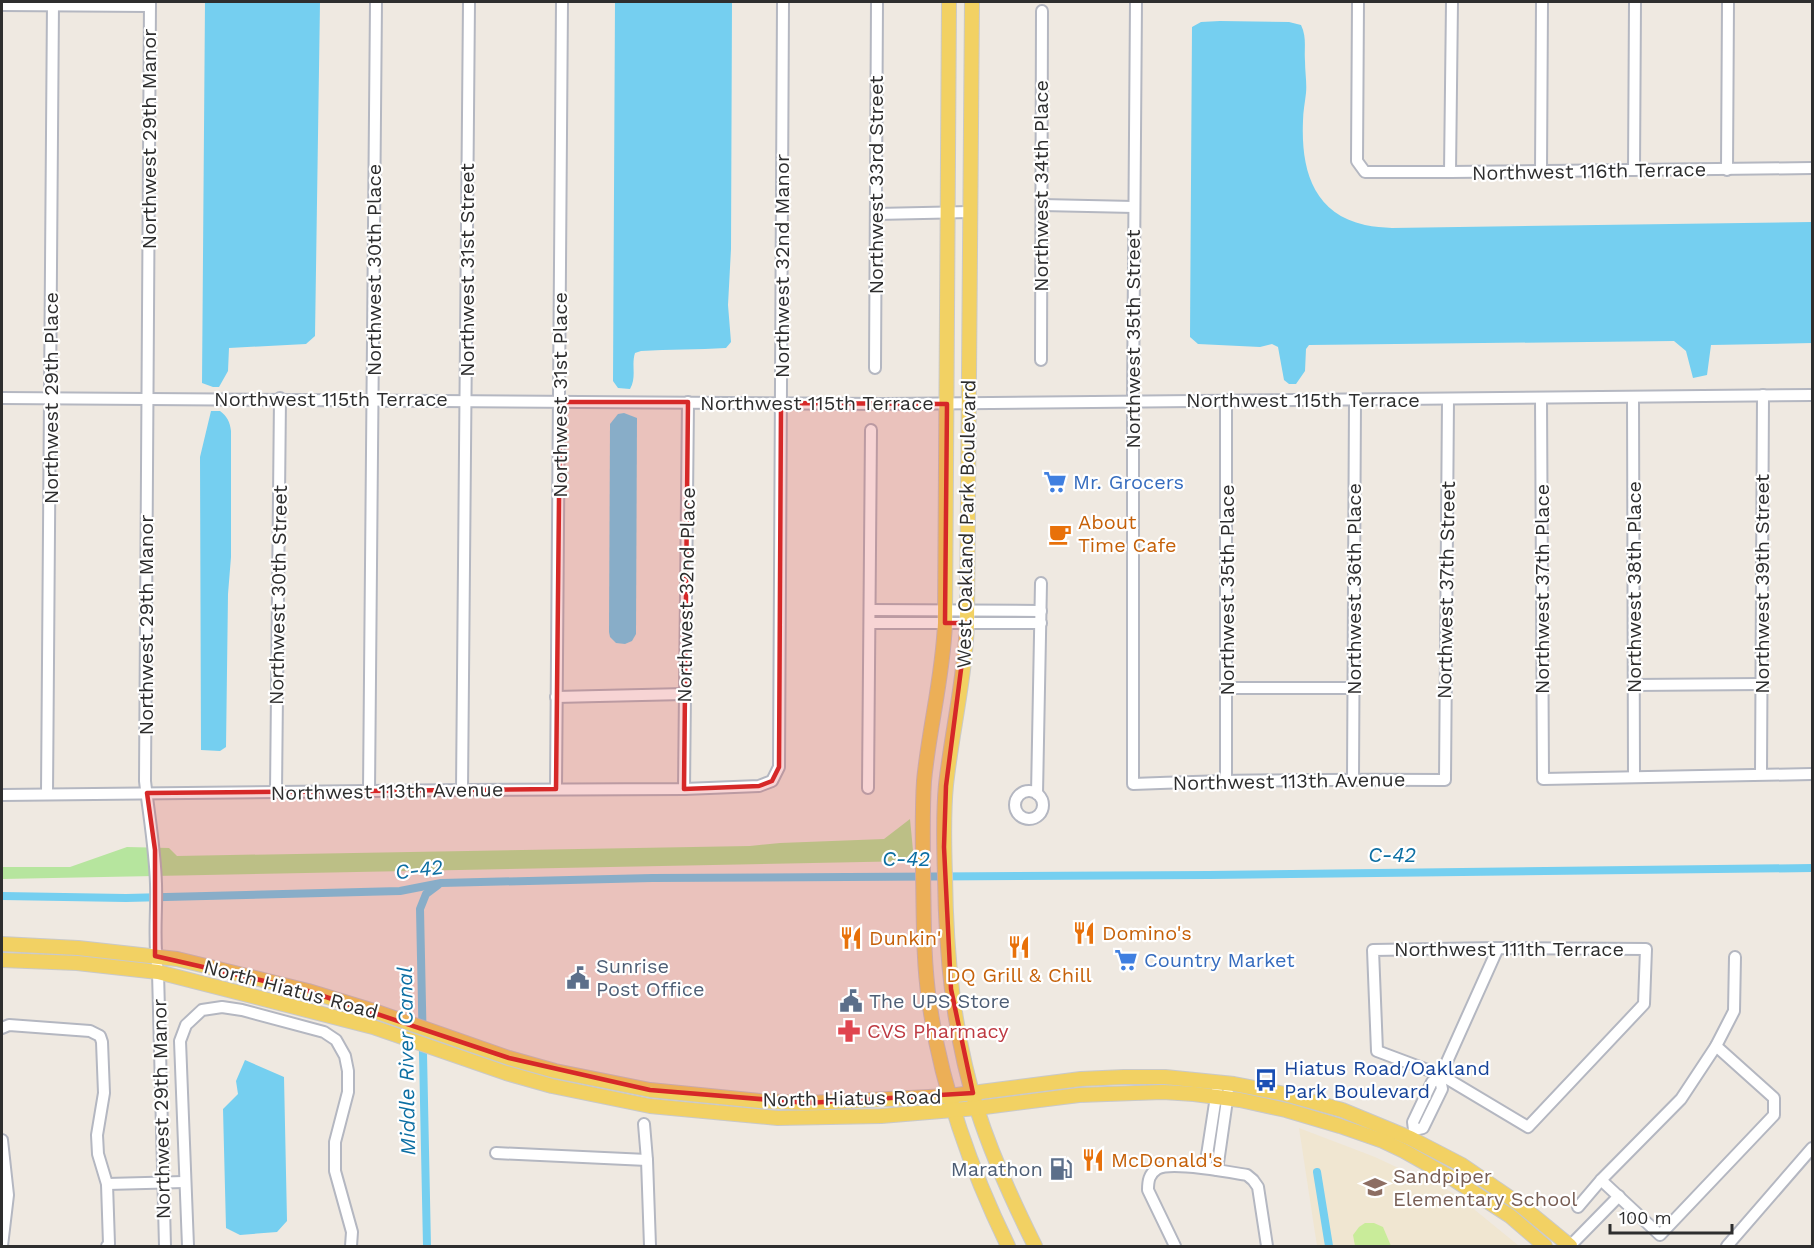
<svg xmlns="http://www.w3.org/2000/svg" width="1814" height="1248" viewBox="0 0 1814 1248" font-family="'Work Sans',sans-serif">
<rect width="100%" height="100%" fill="#efe9e1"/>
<polygon fill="#f0e6d1" points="1299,1128 1375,1157 1407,1172 1426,1177 1459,1197 1519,1246 1317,1246"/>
<polygon fill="#b6e59e" points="910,819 914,861 2,879 2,867 70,867 127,847 169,848 177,856 750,846 780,843 884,839"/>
<polygon fill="#c9ec9a" points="1365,1223 1374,1223 1383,1227 1391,1246 1355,1246 1353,1235 1359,1227"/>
<g fill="#75cff0">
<polygon points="205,2 320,2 315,336 306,344 229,348 228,371 219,387 213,387 202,383"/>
<path d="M615,2h117l-1,247 -3,56 3,37 -5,6c-28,2 -57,1 -85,3l-6,2c-4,12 2,24 -5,36l-12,-1 -5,-7z"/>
<path d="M1220,21l69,1 12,3c6,12 3,23 4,36 0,11 2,22 1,32 -1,9 -3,19 -3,28 -2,47 9,92 62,104 9,2 18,2 27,3l420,-6v121l-101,2 -4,30 -14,3 -7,-27 -12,-10 -365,4 -3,4 -1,22 -9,13h-7l-5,-4 -6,-33 -6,-3 -12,3 -62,-3 -8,-7 2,-310 9,-5z"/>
<path d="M211,411h9c7,5 10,11 11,20v126l-3,37 -2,153 -6,4 -19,-1 -1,-293z"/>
<polygon points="624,413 637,418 636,634 632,641 625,644 616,643 610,637 609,632 610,424 618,414"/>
<polygon points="245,1060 284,1077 287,1221 277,1232 240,1235 226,1228 223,1109 238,1094 236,1081"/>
</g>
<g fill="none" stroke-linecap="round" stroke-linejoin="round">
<g stroke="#75cff0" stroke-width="8">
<polyline points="2,896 126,898 400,891 441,883 652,878 1209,875 1812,868"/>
<polyline points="1317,1172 1329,1246"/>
<polyline points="427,1246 420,909 426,894 438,885"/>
</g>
<g stroke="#b4b7c1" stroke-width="14">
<g id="minor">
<path d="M150,2l-5,779c4,35 10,68 11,103 1,29 -3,59 2,88l7,274"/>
<path d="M1136,2l-3,399v383c104,-4 208,-5 312,-4l3,-381"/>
<polyline points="1358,2 1357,161 1365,172 1450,172 1812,168"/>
<polyline points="2,5 150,6"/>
<polyline points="1634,170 1635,2"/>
<polyline points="1727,170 1728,2"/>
<polyline points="1541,171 1542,2"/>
<polyline points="1450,172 1452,2"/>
<polyline points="1042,205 1134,207"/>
<polyline points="876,214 970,212"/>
<polyline points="1041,360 1042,11"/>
<polyline points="875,368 877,2"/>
<polyline points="1633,397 1634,777"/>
<polyline points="2,398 883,404 1812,395"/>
<polyline points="1541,398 1543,779 1812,774"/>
<polyline points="870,610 1041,611"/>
<polyline points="870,623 1041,623"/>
<polyline points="1634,685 1761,684"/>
<polyline points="1227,688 1353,688"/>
<polyline points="556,697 685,694"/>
<polyline points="1761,774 1763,395"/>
<polyline points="1353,779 1355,400"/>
<polyline points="1226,780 1226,400"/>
<polyline points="868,788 871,430"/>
<polyline points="556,789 562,2"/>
<polyline points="684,789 688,402"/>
<polyline points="462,790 469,2"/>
<polyline points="369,791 376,2"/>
<circle cx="1029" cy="805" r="14"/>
<polyline points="276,792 280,398"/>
<polyline points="47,794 53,2"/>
<polyline points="1037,794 1041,583"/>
<polyline points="2,795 462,790 684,789 759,786 772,781 779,767 783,2"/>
<polygon points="1498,948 1646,949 1644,1004 1528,1127 1441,1075 1377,1051 1373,950"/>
<polyline points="2,1028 9,1025 90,1031 100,1036 102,1042 104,1093 97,1135 98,1154 107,1184 109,1244 107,1246"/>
<polyline points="644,1124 647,1160 650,1246"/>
<polyline points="1414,1130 1423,1128 1442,1089 1440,1079 1441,1075 1498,948"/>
<polyline points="1412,1135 1414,1130 1413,1122 1432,1082 1440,1079"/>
<polyline points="2,1140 8,1195 2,1246"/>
<polyline points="496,1153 647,1160"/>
<polyline points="1205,1168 1217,1090"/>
<polyline points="1217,1170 1228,1093"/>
<polyline points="1601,1180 1660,1235 1774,1115 1774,1098 1716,1046"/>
<polyline points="107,1184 184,1182"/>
<polyline points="1578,1207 1601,1180 1681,1099 1716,1046 1734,1011 1735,957"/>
<polyline points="188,1246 180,1041 186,1025 202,1010 222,1007 242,1010 324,1032 336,1040 345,1056 348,1071 348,1092 335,1142 335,1171 352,1232 351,1246"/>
<path d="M1175,1246l-27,-56c0,-9 1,-16 9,-21 14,-8 72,3 90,6l6,5 5,7 9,59"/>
<polyline points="1570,1246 1619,1196"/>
<polyline points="1727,1246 1812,1148"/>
</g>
</g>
<g stroke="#c9c9c9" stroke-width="16">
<g id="major">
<path d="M949,2l-4,621c-2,54 -16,105 -21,158 -2,31 -1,61 -1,92 1,42 0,85 6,127 12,87 41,168 79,246"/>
<path d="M972,2l-5,621c-2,55 -15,108 -21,162 -3,30 -2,61 -1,91 1,78 8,157 32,233 15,47 36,93 58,137"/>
<polyline points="2,944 78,948 177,959 308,991 377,1012 509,1058 555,1071 650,1090 760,1101 808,1103 949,1096 1081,1079 1124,1077 1165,1077 1234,1084 1285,1094 1342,1110 1410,1138 1462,1165 1519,1204 1570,1246"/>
<polyline points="2,960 77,963 158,972 373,1027 506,1073 552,1086 650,1106 778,1118 881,1116 977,1108 1079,1095 1163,1092 1194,1094 1240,1100 1286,1110 1340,1126 1383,1141 1404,1151 1450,1177 1510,1216 1545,1246"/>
</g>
</g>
<use href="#minor" stroke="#fff" stroke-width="10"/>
<use href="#major" stroke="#f2d163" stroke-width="14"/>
</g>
<path fill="#d62828" fill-opacity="0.2" stroke="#d62828" stroke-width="4.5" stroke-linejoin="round" d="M560,402h128l-4,387 75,-3 13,-5 7,-14 2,-364 166,1 -2,219h22l-21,163 -2,61 7,142 22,104 -165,10 -158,-13 -141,-32 -201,-67 -153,-35v-106l-8,-57 409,-4z"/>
<defs>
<g id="supermarket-bare" transform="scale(1.8)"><path d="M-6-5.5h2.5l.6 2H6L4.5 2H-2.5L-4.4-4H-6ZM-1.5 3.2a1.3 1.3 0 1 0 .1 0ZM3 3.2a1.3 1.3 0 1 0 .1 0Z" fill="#3f7fe0" stroke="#fff" stroke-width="2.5" paint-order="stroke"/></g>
<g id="cafe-bare" transform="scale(1.8)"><path d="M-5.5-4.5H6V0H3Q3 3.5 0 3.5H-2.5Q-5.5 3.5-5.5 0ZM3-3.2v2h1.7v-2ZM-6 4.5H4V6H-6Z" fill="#e8710a" stroke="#fff" stroke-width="2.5" paint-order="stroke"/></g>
<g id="restaurant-bare" transform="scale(1.8)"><path d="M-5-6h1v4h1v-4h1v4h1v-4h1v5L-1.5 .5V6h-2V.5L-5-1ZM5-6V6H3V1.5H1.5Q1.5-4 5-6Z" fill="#e8710a" stroke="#fff" stroke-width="2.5" paint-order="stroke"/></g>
<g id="civic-bare" transform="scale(1.8)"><path d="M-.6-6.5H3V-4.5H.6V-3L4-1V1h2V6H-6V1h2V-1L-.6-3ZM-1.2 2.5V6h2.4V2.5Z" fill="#5c6f8a" stroke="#fff" stroke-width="2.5" paint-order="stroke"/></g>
<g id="pharmacy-bare" transform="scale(1.8)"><path d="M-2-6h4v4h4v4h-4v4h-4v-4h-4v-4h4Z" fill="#e0444e" stroke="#fff" stroke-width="2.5" paint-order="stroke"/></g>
<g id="bus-bare" transform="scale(1.8)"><path d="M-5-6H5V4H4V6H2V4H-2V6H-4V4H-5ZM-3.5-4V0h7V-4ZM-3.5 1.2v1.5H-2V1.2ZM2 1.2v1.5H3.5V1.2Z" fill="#1a4fb4" stroke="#fff" stroke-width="2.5" paint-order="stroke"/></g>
<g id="fuel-bare" transform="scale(1.8)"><path d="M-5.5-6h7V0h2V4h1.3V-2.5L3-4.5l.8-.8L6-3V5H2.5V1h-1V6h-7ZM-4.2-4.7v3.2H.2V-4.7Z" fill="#5c6f8a" stroke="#fff" stroke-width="2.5" paint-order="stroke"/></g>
<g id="school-bare" transform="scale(1.8)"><path d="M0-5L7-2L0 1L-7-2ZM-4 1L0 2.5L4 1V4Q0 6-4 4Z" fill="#8d6e63" stroke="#fff" stroke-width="2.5" paint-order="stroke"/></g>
</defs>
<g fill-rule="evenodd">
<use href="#supermarket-bare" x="1055" y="482"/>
<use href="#cafe-bare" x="1060" y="534"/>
<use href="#restaurant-bare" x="1084" y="933"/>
<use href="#restaurant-bare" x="851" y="938"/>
<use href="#restaurant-bare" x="1019" y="947"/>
<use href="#supermarket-bare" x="1126" y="960"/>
<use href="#civic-bare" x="578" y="978"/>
<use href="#civic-bare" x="851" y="1001"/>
<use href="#pharmacy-bare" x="849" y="1031"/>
<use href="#bus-bare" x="1266" y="1080"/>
<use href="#restaurant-bare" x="1093" y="1160"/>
<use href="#fuel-bare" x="1061" y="1169"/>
<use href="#school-bare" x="1375" y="1187"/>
</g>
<g text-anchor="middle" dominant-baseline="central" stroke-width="4.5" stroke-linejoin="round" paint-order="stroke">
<g font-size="20" fill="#2e2e2e" stroke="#fff">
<text transform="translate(149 139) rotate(-90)">Northwest 29th Manor</text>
<text transform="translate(1589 171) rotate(-1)">Northwest 116th Terrace</text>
<text transform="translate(876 185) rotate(-90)">Northwest 33rd Street</text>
<text transform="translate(1041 186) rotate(-90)">Northwest 34th Place</text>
<text transform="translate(782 266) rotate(-90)">Northwest 32nd Manor</text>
<text transform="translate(374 270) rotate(-90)">Northwest 30th Place</text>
<text transform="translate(467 270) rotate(-90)">Northwest 31st Street</text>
<text transform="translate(1133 339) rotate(-90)">Northwest 35th Street</text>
<text transform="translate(560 395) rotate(-90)">Northwest 31st Place</text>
<text transform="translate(51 398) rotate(-90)">Northwest 29th Place</text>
<text x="331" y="399">Northwest 115th Terrace</text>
<text x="1303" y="400">Northwest 115th Terrace</text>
<text x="817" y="403">Northwest 115th Terrace</text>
<text transform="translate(966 524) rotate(-89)">West Oakland Park Boulevard</text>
<text transform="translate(1762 584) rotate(-90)">Northwest 39th Street</text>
<text transform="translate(1634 587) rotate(-90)">Northwest 38th Place</text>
<text transform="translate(1354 589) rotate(-90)">Northwest 36th Place</text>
<text transform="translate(1542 589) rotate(-90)">Northwest 37th Place</text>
<text transform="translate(1227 590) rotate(-90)">Northwest 35th Place</text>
<text transform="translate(1446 590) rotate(-89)">Northwest 37th Street</text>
<text transform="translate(278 595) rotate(-89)">Northwest 30th Street</text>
<text transform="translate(686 595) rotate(-89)">Northwest 32nd Place</text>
<text transform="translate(146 625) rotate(-90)">Northwest 29th Manor</text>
<text transform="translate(1289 781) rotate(-1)">Northwest 113th Avenue</text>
<text transform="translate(387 791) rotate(-1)">Northwest 113th Avenue</text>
<text x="1509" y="949">Northwest 111th Terrace</text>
<text transform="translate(291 989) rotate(15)">North Hiatus Road</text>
<text transform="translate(852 1098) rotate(-1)">North Hiatus Road</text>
<text transform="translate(161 1109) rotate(-91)">Northwest 29th Manor</text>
</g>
<g font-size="20" fill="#366cbe" stroke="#fff" text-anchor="start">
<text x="1073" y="482">Mr. Grocers</text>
<text x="1144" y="960">Country Market</text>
</g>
<g font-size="20" fill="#c56008" stroke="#fff" text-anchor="start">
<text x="1078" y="522">About<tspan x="1078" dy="23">Time Cafe</tspan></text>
<text x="1102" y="933">Domino's</text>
<text x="869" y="938">Dunkin'</text>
<text x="1019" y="975" text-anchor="middle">DQ Grill &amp; Chill</text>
<text x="1111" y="1160">McDonald's</text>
</g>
<g font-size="20" fill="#4e5e75" stroke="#fff" text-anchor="start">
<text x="596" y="966">Sunrise<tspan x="596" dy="23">Post Office</tspan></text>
<text x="869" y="1001">The UPS Store</text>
<text x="1043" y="1169" text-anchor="end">Marathon</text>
</g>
<g font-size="20" fill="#be3a42" stroke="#fff" text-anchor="start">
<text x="867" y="1031">CVS Pharmacy</text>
</g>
<g font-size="20" fill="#164399" stroke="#fff" text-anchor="start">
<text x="1284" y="1068">Hiatus Road/Oakland<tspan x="1284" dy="23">Park Boulevard</tspan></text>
</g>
<g font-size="20" fill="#785e54" stroke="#fff" text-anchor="start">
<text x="1393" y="1176">Sandpiper<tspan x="1393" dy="23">Elementary School</tspan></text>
</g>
<g font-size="21" font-style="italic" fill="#0d6fa3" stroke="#fff">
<text x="1392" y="854">C-42</text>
<text x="906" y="858">C-42</text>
<text transform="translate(419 869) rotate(-7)">C-42</text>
<text transform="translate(406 1061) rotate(-91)">Middle River Canal</text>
</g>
</g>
<rect width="1814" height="1248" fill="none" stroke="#2e2e2e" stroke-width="6"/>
<path d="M1610 1224v9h122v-9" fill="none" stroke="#2e2e2e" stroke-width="3"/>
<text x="1619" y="1224" font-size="18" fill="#2e2e2e" stroke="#ffffff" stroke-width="4.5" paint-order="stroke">100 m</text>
</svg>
